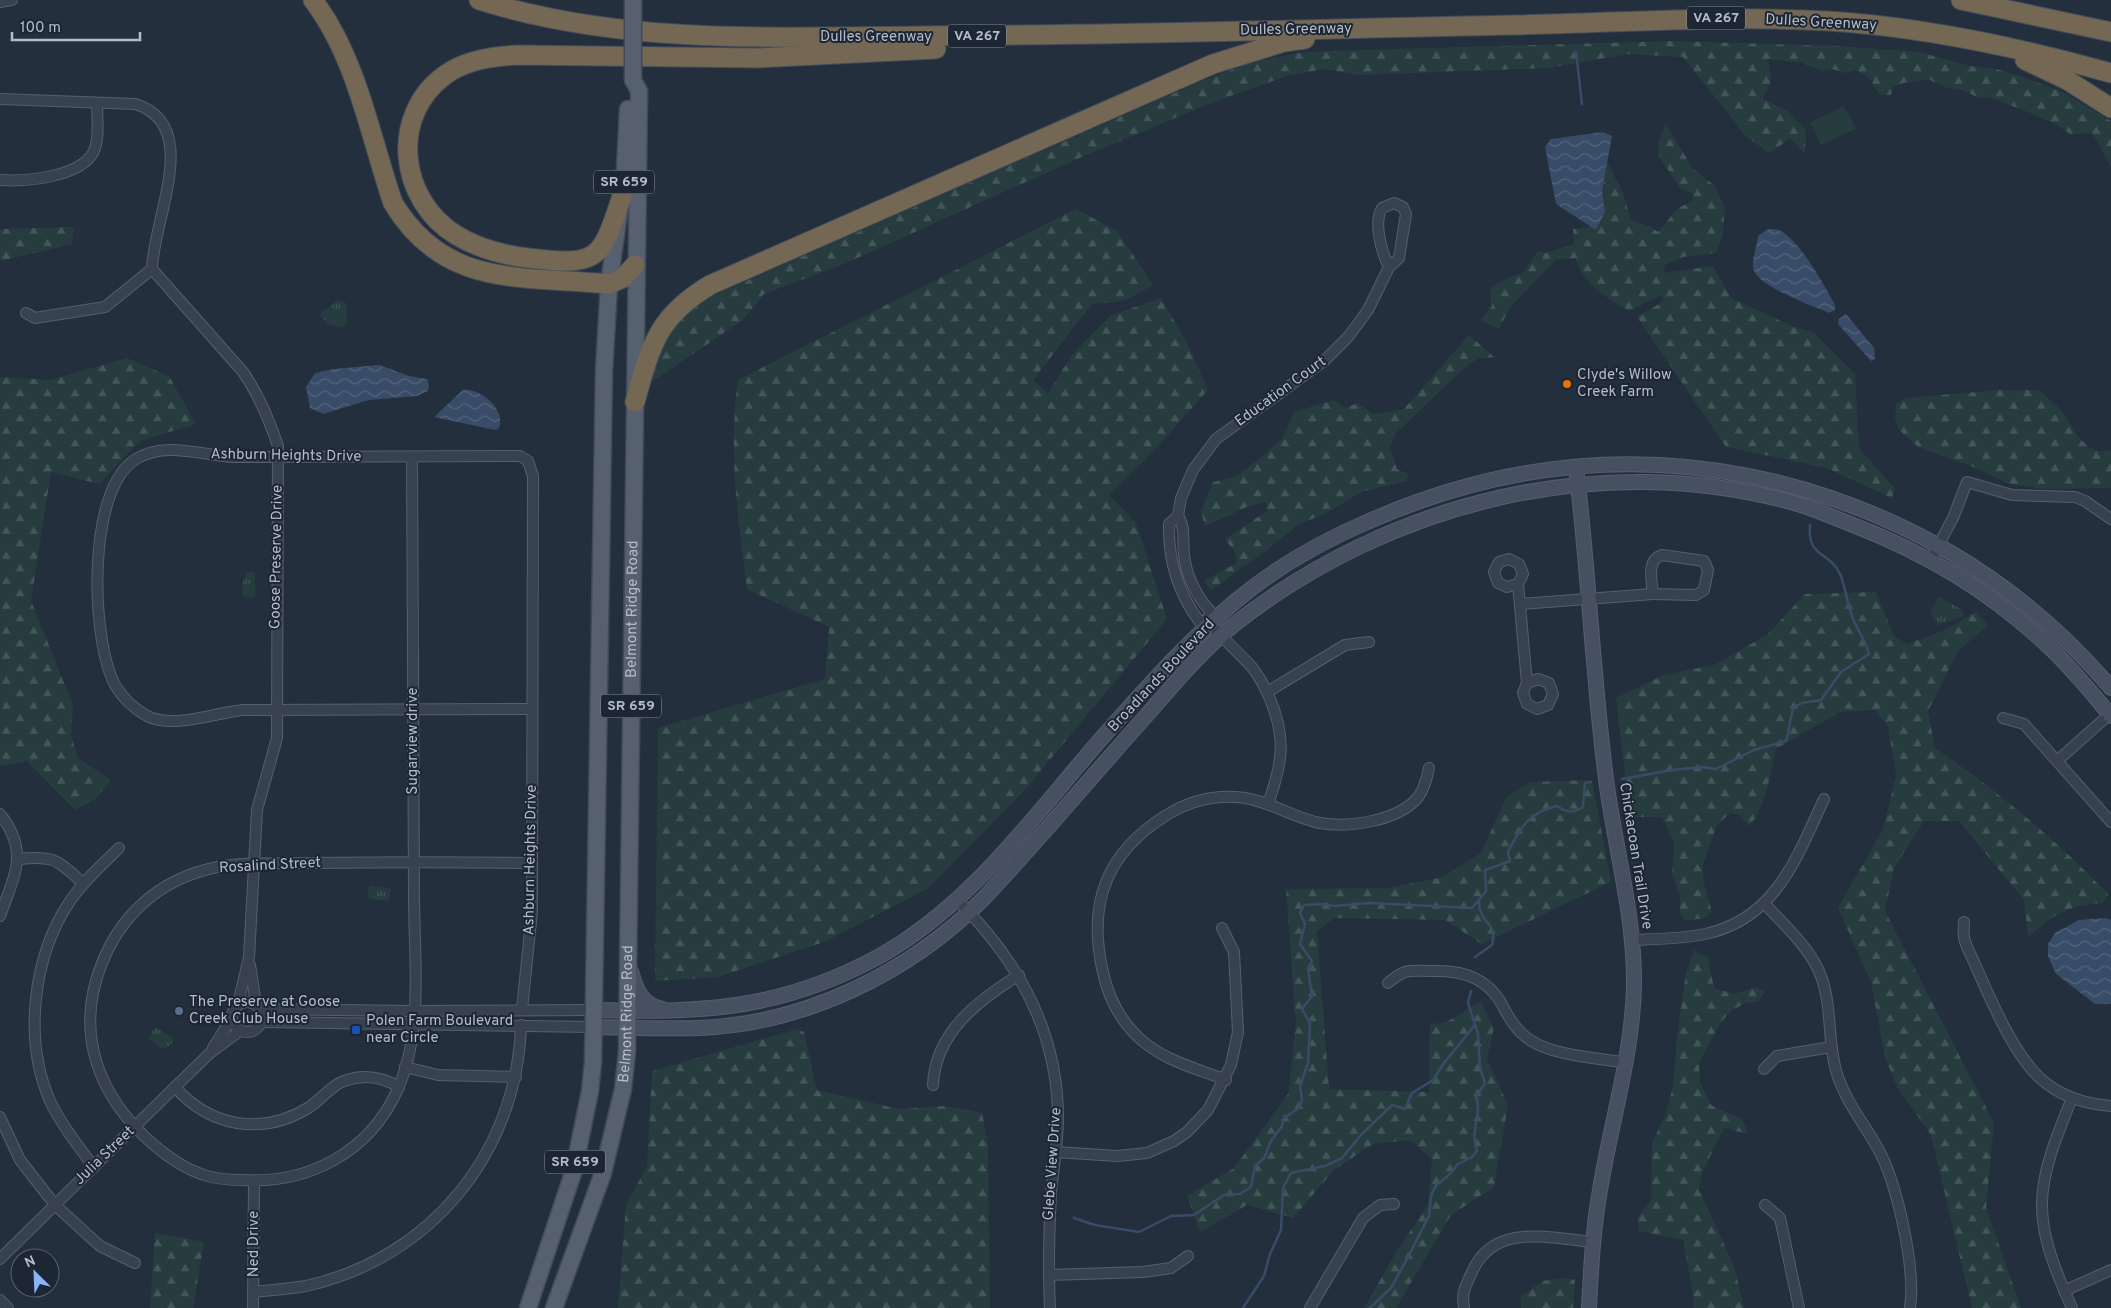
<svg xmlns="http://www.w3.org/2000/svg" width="2111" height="1308" viewBox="0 0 2111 1308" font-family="Overpass,sans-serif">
<defs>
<pattern id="forest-firs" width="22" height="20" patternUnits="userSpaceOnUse" patternTransform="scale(1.25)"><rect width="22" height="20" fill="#263c3f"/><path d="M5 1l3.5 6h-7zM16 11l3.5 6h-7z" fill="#435659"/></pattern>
<pattern id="park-tufts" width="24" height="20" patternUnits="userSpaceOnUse" patternTransform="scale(1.25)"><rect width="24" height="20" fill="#263c3f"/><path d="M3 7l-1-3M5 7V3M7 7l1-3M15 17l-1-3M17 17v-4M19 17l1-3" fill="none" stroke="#435659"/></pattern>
<pattern id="water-waves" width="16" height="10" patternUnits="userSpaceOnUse" patternTransform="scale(1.25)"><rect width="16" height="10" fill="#394c67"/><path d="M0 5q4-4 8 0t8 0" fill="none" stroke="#53647b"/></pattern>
</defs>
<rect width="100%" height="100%" fill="#242f3e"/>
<g fill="url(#forest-firs)">
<path d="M1671,41l167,5 81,6 51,14 26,3 33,10 36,14 46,28v45c-8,-11 -11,-24 -20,-33l-21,1 -13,-9 -24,-11 -44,-17 -10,1 -16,-8 -18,-3 -17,-8c-12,3 -24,2 -35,8l-2,8 -12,-1 -10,-16 -13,-8 -11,3 -13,-4 -9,2 -20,-8 -35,-4 3,22 -8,18 23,11 20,19 -1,24 -15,-14 -21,14 -23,-17 -63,-79 -55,-3 -79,14 -189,7 -37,-6 -36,7 -76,27 -134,56 -233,105 -80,30 -21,26 -90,61 1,-29 17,-27 32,-25 501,-220 43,-16 51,-11 30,-2z"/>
<path d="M1666,124l27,45 21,16 11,22 -2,27 -7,19 -33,4 -18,8 -1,8 49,-7 18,32 63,29 19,5 42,42 4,74 36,41 -3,9 -65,-30 -101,-21 -89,-130 27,-16 -3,-6 -32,16c-19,-11 -49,-29 -53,-53l-20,2 -46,47 -11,22 -18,-9 11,-14 -2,-18 15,-9 19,-7 14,-21 7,2 29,-9 -1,-15 18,-2 5,3 9,-18 -3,-21 5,-29 16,31 8,27 20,7 7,5 20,-24 15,-7v-7l-13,-6 -22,-33 1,-15z"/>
<path d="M1076,209l41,22 36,54 -29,16 -32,3 -59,76 15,13 24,-38 38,-39 51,-18 26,45 21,47 -58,65 -41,40 27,28 31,96 -144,173 -96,97 -103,53 -106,35 -63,4 3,-253 167,-49 4,-52 -82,-38c-9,-69 -19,-140 -9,-209z"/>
<polygon points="74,227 72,244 0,261 0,229"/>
<polygon points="1469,335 1494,357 1477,359 1464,368 1395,434 1390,447 1397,469 1408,474 1406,481 1361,492 1325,514 1299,524 1267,550 1210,591 1205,580 1237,563 1235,553 1225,539 1267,511 1266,502 1247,507 1205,526 1201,511 1213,482 1235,477 1258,460 1282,439 1294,412 1334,400 1345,408 1358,403 1373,414 1404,409"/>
<polygon points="127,358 169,376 196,424 140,441 99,484 51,472 31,601 73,705 71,735 78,758 111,780 95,799 75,810 27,761 0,766 0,377 50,380"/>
<path d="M2000,390h38c7,6 15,11 21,18 14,16 24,50 52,42v38l-70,1 -34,-6 -31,-15 -58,-21 -19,-17 -4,-12 1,-14 10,-6z"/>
<path d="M1876,592l18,44 13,8 36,-13 33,-19 12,13 -30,26 -30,60 7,37c62,42 121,92 173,146l-5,9c-37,3 -47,10 -75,34l-4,-37 -65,-79h-35l-30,47 -9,43 109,212 -8,85 35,100h-49l-41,-173 -34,-48 -12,-30 -14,-75 -33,-74 45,-79 13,-53 -8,-50 -13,-16 -35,2 -64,37c-5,21 -11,62 -27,77l-10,-11 -9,-2 -13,12 -14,40v15l9,32 -8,6 -20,3 -4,-8v-17l-8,-21 2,-32 -12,-26h-32l-14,-119 48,-23 50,-10 53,-30 38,-41z"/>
<polygon points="1592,780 1611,882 1482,944 1445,920 1334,918 1317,931 1329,1089 1429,1092 1430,1024 1445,1023 1481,1001 1494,1028 1487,1059 1508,1105 1494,1187 1451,1215 1396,1308 1364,1308 1398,1249 1428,1205 1432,1159 1410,1140 1373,1144 1335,1169 1293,1218 1247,1205 1200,1232 1187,1196 1234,1168 1288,1094 1296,1024 1286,889 1387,888 1443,877 1481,853 1506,798 1529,782"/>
<polygon points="1694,950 1708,958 1714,988 1734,994 1756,987 1765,992 1758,1001 1744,1004 1732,1010 1721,1022 1699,1063 1700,1082 1711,1105 1743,1120 1748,1134 1724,1128 1702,1173 1699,1189 1735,1269 1744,1308 1693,1308 1694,1300 1683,1240 1638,1231 1638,1216 1651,1201 1652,1143 1665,1116 1673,1087 1677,1036 1686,972"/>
<polygon points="797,1029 804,1032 817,1090 899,1109 945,1106 982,1113 988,1144 990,1308 618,1308 626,1205 647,1166 652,1071"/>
<polygon points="155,1233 204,1242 193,1308 150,1308"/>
<polygon points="1566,1278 1575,1280 1573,1308 1522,1308 1520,1297 1543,1281"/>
</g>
<g fill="url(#park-tufts)">
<polygon points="337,300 346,303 347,323 343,328 329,325 320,315 323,310 328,308"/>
<polygon points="252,571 255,574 255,596 250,598 242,595 243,581 246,573"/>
<polygon points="1939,597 1961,609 1964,616 1938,625 1930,613"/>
<polygon points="370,886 390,888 391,891 388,901 370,899 367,894"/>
<polygon points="157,1028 173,1038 173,1042 166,1048 160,1048 149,1038 154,1029"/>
</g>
<polygon fill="#263c3f" points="1844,106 1856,129 1821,145 1810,122"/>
<g fill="url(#water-waves)">
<polygon points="1603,132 1612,136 1602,191 1605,212 1596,230 1556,204 1545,147 1551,139"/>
<path d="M1768,229c3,0 8,0 11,1 21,10 45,55 56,75v5l-6,3c-17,-8 -75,-27 -76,-46 -1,-9 4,-21 5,-31z"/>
<polygon points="1846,314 1874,348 1875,359 1871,361 1838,324 1839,319"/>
<polygon points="379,365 409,376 427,379 429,385 428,391 417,396 369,400 323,414 310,408 306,387 315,373 334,369"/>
<path d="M463,390c18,-2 43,20 36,38l-4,2 -61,-13z"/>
<polygon points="2106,918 2111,920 2111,1004 2095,1004 2056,974 2048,956 2048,944 2055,933 2079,920"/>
</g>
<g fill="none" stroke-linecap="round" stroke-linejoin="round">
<g stroke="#394c67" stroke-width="2.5">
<polyline points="1576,52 1582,104"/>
<path d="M1622,779l50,-9 30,-3 14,2 38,-19 32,-9c4,-11 3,-22 8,-34l8,-4 19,-3 20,-28 28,-18c-3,-13 -11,-23 -16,-35 -6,-15 -7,-31 -13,-45 -11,-24 -33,-15 -30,-49"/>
<path d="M1475,957l17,-12c5,-22 -6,-18 -11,-33 -2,-3 -2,-8 -2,-12l7,-9 -1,-21 25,-9 -2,-9c12,-25 22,-40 49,-46 10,7 16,7 26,1l2,-24 6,-1"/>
<polyline points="1074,1218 1095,1225 1139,1232 1171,1216 1194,1215 1224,1195 1240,1194 1251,1187 1255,1166 1264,1158 1271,1141 1282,1126 1284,1118 1299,1108 1302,1100 1300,1086 1308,1063 1310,1023 1302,1009 1312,996 1308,968 1312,961 1300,944 1305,924 1300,913 1304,905 1321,904 1335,906 1369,903 1472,908 1479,900"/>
<polyline points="1243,1308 1264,1276 1270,1254 1281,1230 1283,1188 1291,1173 1325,1166 1342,1158 1361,1135 1392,1105 1405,1109 1412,1093 1433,1080 1444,1063 1474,1026"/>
<path d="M1370,1308l21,-20 17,-31 21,-41 2,-20 5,-11 12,-9 10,-12 14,-7 5,-6c-8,-21 6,-37 -1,-54l9,-14 -5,-15 -2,-34 -10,-31 3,-12"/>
</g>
<g stroke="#565f6c" stroke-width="12">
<g id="street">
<polyline points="0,2 12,0"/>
<path d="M0,99l135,5c68,20 18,115 17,165l91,103c16,23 26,47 35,74l-1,292 -20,72 -8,147 -11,47"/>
<path d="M0,180c25,2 79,-3 93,-27 7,-14 4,-35 4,-50"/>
<polyline points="26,313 35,318 105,307 152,269"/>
<path d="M412,458l1,198c0,80 0,160 1,240 0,63 10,135 -17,195 -28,61 -88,93 -154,89 -14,0 -29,-1 -42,-6 -17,-6 -33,-17 -47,-29 -56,-48 -80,-112 -52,-182 17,-43 49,-75 93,-90 37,-13 80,-9 119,-10 73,-1 145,-1 218,0"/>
<path d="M1178,516l3,-18 12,-28 23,-31 108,-78 24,-24 20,-27 21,-43 10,-9 7,-44 -3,-7 -9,-4 -12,5c-9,15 0,45 7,59"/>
<path d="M1178,516c8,12 4,24 6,38 2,21 12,41 26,57l-2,10h-9c-22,-30 -31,-61 -30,-97z"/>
<path d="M1662,555l42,6 4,9 -4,20 -8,5 -43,-1c-1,-13 -7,-34 9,-39z"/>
<polyline points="1930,561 1953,518 1967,482 2012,495 2075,497 2085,501 2111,519"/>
<polyline points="1518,584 1507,587 1498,583 1494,572 1499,562 1509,559 1519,564 1523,574 1518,584 1527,683 1523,693 1527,704 1537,709 1548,705 1553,694 1549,683 1538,679 1527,683"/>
<polyline points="1521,604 1653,594"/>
<path d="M1208,621c13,16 29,30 43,45 8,10 14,21 19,33 17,41 12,65 -2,105"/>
<polyline points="1267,692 1345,645 1369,642"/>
<polyline points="2003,718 2024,724 2111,822"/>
<polyline points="2057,761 2111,713"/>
<path d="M0,814c30,38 14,62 0,102"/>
<path d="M19,859c35,-4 38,1 64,24"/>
<path d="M957,900c61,60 101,131 101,218 0,25 -5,50 -7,76 -2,38 -3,76 -1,114"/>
<path d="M1764,903c18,20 41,40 53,64 17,34 9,72 20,107 9,28 26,48 40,73 20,34 39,122 33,161"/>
<path d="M1964,922c0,5 -1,10 0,15 1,8 7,18 10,25 15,34 39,92 67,117 19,17 44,25 70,27"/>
<path d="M1633,940c24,-1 48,-1 72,-6 71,-15 92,-77 119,-135"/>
<polyline points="250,965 256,1004"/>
<path d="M1388,983c19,-16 22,-12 46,-12 26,-1 51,6 66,30 8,15 15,29 30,39 24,16 68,18 97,23"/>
<circle cx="247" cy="1017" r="15"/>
<polyline points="260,1009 414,1011 594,1010"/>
<path d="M522,1009l10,-97 1,-436 -5,-15 -8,-5 -288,1c-31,-2 -67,-16 -96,2 -50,30 -45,181 -21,226 8,14 18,23 32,31 27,13 67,-3 96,-6l289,-1"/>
<polyline points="261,1022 593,1027"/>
<polyline points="213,1048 231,1019"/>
<polyline points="405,1067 438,1075 516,1077"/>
<polyline points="1764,1069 1777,1056 1831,1047"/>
<path d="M1226,1080c-31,-12 -64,-20 -88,-43 -20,-19 -31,-43 -36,-69 -14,-67 5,-115 63,-152 24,-15 52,-22 80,-18 26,4 49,20 75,25 29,5 80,-2 99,-27 6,-9 8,-18 10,-28"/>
<path d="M933,1085c2,-52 45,-85 86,-110"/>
<path d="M175,1087c35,40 87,49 133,21 13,-8 22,-22 36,-27 19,-7 38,-4 55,6"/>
<path d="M2072,1098c-38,93 -42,117 0,210"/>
<polyline points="0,1117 20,1160 55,1205 100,1246 135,1263"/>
<polyline points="1056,1152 1117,1156 1147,1153 1174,1141 1187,1132 1208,1110 1231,1065 1238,1032 1234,952 1222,928"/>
<path d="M94,1167c-16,-21 -33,-43 -44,-66 -27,-62 -17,-145 20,-200 14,-21 32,-36 49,-53"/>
<polyline points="1765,1205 1780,1218 1799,1308"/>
<polyline points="0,1259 175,1087 210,1053 240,1031"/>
<polyline points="1049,1275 1143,1272 1171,1268 1188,1256"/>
<polyline points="2064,1291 2111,1270"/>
<path d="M253,1292c18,-2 36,-3 53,-6 125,-28 211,-133 215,-261"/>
<polyline points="0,1300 8,1308"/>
<polyline points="253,1308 254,1181"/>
<polyline points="1310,1308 1363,1218 1380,1205 1394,1204"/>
<path d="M1464,1308c-3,-15 2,-23 8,-36 22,-50 78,-34 121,-30"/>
</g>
</g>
<g stroke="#565f6c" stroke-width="16">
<g id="secondary">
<path d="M1577,476c12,101 16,202 29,303 9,70 29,137 28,208 -2,70 -23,135 -34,203 -7,39 -9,79 -11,118"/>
<path d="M631,971c5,19 11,34 32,38"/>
<path d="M594,1010c108,3 186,0 284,-53 92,-51 155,-140 222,-217 43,-48 87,-99 137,-140 38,-32 84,-58 130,-78 122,-54 250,-72 382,-46 142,29 268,101 362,212"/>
<path d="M593,1027c35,1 71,2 106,1 106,-4 210,-55 284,-129 56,-59 108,-122 163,-183 28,-32 56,-66 90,-93 155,-121 365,-174 558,-120 22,6 43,16 64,24 69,27 135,67 189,118 24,22 44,47 64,71"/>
</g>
</g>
<g stroke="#414a57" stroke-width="19">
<g id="primary">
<polyline points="528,1308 574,1170 590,1091 593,1062 604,371 609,284 625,170 628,109"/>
<path id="s1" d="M554,1308l49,-135 20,-84 4,-37 12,-961 -6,-11"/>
</g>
</g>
<g stroke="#434c59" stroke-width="21">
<g id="highway">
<path d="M313,0c44,58 57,136 80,203 52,86 128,72 216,81l14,-6 12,-13"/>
<path d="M479,0c144,45 293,37 442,36 198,-1 396,-7 593,-11 105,-2 209,-10 314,-4 96,6 190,26 283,52"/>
<polyline points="1961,0 2111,32"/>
<polyline points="2025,60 2067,80 2111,108"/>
<path d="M623,193c-22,66 -22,74 -95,65 -25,-3 -49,-9 -72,-23 -57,-35 -67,-119 -11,-160 20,-15 49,-19 73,-20l240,3 178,-9"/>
<path d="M635,402c16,-57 22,-85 75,-117l503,-221 71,-22 21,-3"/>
</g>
</g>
<use href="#street" stroke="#38414e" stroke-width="10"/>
<use href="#secondary" stroke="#465061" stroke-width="14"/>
<use href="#primary" stroke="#56606e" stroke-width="16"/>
<use href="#highway" stroke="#746855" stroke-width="19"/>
<g stroke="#414a57" stroke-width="19" stroke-linecap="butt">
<polyline id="primary-bridge" points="633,0 633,80"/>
</g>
<use href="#primary-bridge" stroke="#56606e" stroke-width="16"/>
</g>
<circle fill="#e8710a" stroke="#1d2633" stroke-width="2" cx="1567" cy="384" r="5"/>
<circle fill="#5c6f8a" stroke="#1d2633" stroke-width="2" cx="179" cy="1011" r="5"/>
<rect fill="#1a4fb4" stroke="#1d2633" stroke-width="2" x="351" y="1025" width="10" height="10" rx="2.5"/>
<g text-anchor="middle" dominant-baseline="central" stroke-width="4" stroke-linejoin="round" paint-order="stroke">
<g fill="#1d2633" stroke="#878f9c" stroke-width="1">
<rect x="1687" y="6.5" width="58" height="23" rx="4"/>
<rect x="948" y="24.5" width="58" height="23" rx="4"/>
<rect x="594" y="170.5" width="60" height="23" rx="4"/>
<rect x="601" y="694.5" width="60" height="23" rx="4"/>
<rect x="545" y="1150.5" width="60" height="23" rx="4"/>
</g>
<g font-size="14" font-weight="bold" fill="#b4bcc9">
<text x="1716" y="18">VA 267</text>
<text x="977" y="36">VA 267</text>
<text x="624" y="182">SR 659</text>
<text x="631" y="706">SR 659</text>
<text x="575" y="1162">SR 659</text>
</g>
<g font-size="15" fill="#b4bcc9" stroke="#1d2633">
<text transform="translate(1821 23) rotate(3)">Dulles Greenway</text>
<text transform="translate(1296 30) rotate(-1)">Dulles Greenway</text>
<text x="876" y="37">Dulles Greenway</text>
<text transform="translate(1281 392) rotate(-36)">Education Court</text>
<text transform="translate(286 456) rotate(1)">Ashburn Heights Drive</text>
<text transform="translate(277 557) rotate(-89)">Goose Preserve Drive</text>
<text stroke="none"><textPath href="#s1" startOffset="710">Belmont Ridge Road</textPath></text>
<text transform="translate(1162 676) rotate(-47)">Broadlands Boulevard</text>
<text transform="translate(413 741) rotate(-90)">Sugarview drive</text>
<text transform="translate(1635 856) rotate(81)">Chickacoan Trail Drive</text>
<text transform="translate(531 860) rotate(-89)">Ashburn Heights Drive</text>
<text transform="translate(270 866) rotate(-3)">Rosalind Street</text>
<text stroke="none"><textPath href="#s1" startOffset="305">Belmont Ridge Road</textPath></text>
<text transform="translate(105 1156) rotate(-44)">Julia Street</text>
<text transform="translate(1053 1164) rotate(-86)">Glebe View Drive</text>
<text transform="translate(254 1244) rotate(-90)">Ned Drive</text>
</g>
<g font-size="15" fill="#b4bcc9" stroke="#1d2633" text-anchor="start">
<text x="1577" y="375">Clyde's Willow<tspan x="1577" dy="17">Creek Farm</tspan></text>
<text x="189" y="1002">The Preserve at Goose<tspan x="189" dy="17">Creek Club House</tspan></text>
<text x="366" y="1021">Polen Farm Boulevard<tspan x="366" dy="17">near Circle</tspan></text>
</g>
</g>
<g transform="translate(35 1273) rotate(336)"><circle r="24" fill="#1d2633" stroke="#59626f"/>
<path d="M0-4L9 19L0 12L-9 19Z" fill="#8ab4f8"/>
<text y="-8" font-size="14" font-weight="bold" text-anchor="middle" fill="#b4bcc9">N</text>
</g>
<path d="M12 32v8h128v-8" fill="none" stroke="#b4bcc9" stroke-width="2.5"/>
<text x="20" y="32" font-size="15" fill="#b4bcc9" stroke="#1d2633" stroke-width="4" paint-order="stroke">100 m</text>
</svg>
